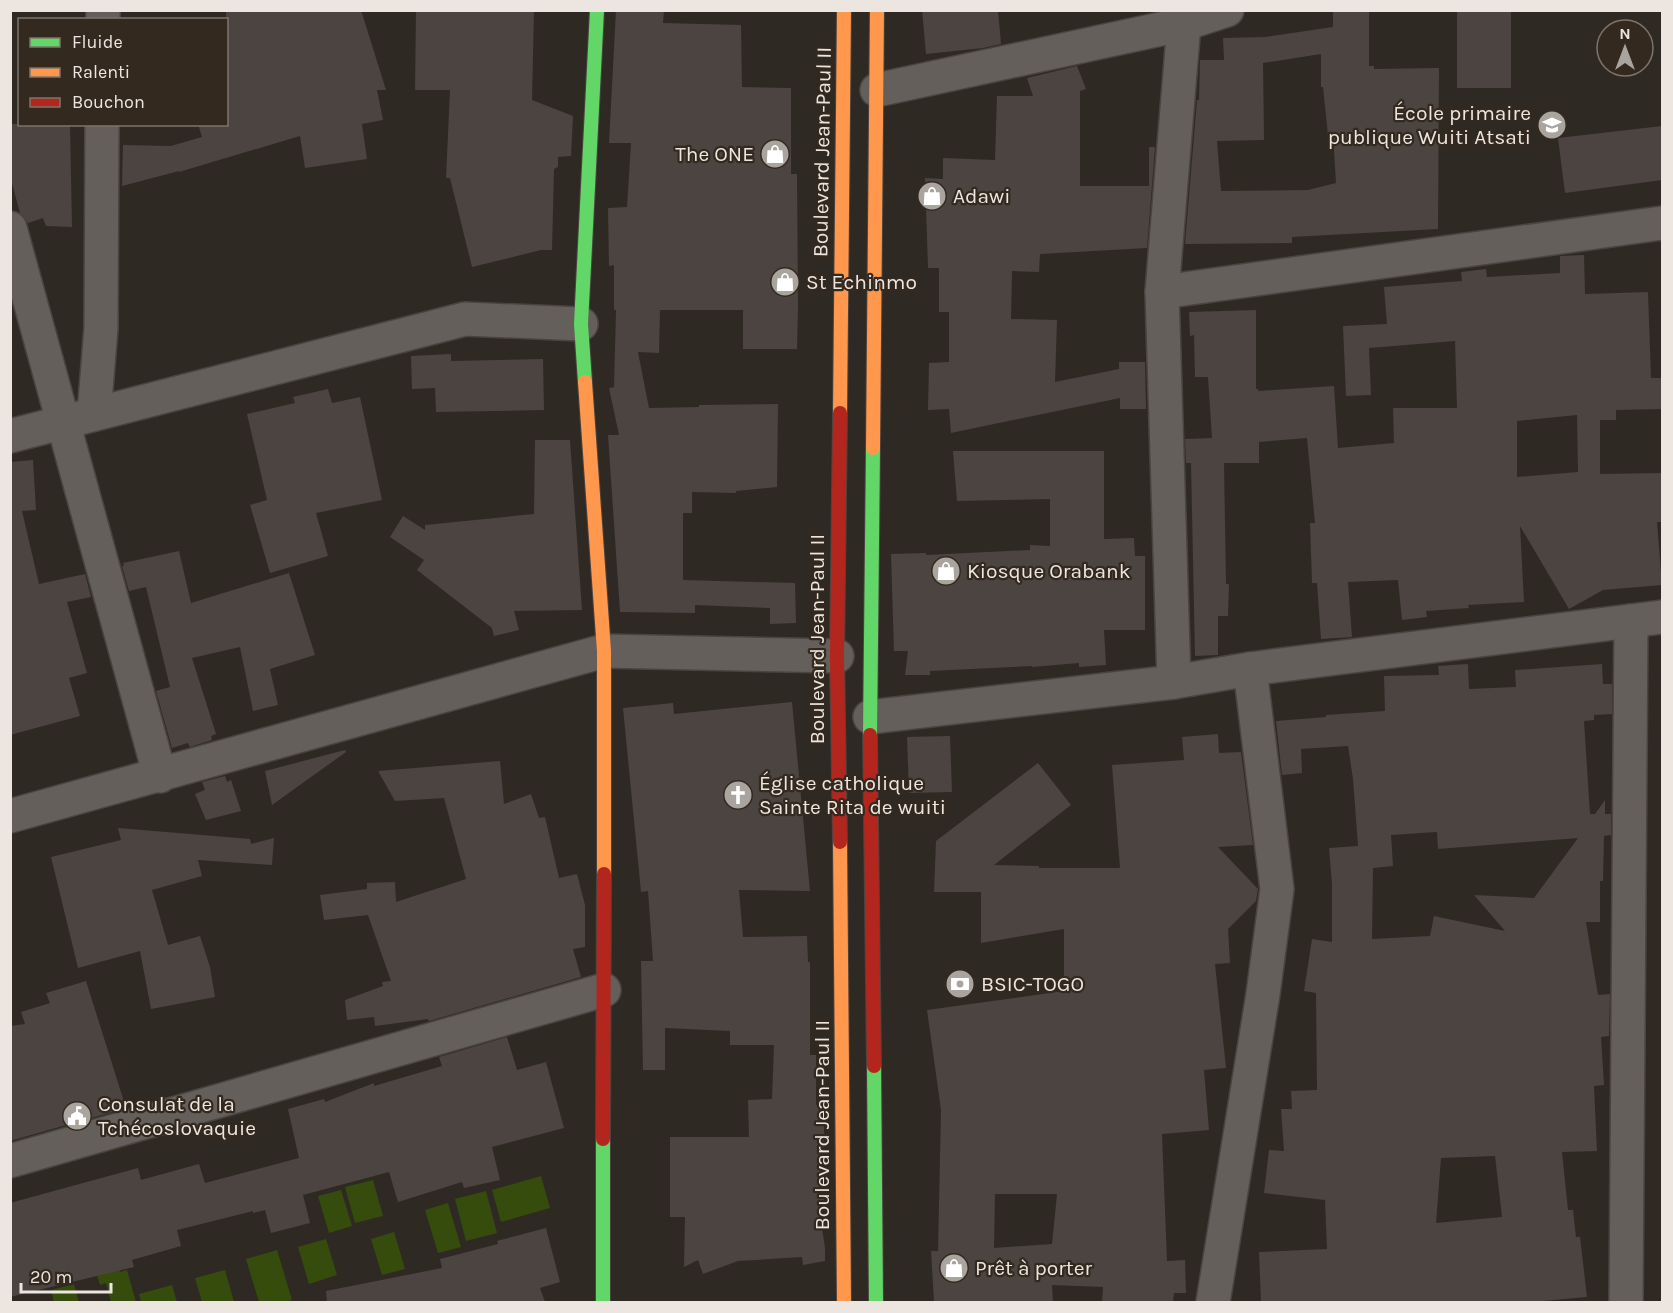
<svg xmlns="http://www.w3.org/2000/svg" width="1673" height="1313" viewBox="0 0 1673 1313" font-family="Karla,sans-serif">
<rect width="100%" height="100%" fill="#2f2924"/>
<g fill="#354c0d">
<polygon points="541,1176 550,1208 501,1222 492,1190"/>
<polygon points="373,1180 383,1216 355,1223 345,1187"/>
<polygon points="341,1190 352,1226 329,1233 318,1196"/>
<polygon points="486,1191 497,1233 466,1241 455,1199"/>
<polygon points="448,1203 461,1247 438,1253 425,1210"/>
<polygon points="394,1232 405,1269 382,1275 371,1239"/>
<polygon points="326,1239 337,1275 309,1284 298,1247"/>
<polygon points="112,1242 120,1272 127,1270 136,1302 111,1302 106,1283 100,1285 89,1248"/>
<polygon points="277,1250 292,1300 283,1302 259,1302 246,1259"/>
<polygon points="225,1270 234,1302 202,1302 195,1278"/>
<polygon points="74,1284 79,1302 54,1302 51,1290"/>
<polygon points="172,1285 177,1302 141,1302 139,1294"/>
</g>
<g fill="#4b4441" fill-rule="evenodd">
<polygon points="226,10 361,10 386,90 377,90 383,120 362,124 367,159 305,168 300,136 179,172 179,171 122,186 123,145 171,146 202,137 198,124 226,124"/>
<polygon points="416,10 534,10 532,100 573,116 571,156 558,157 558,167 554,169 552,250 541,250 472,267 450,178 446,178 450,90 415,90"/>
<polygon points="616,10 664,10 663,23 741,25 742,87 791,88 791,174 797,174 798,306 797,349 743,349 743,310 660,310 659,353 638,352 649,408 699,407 699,405 778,404 777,487 736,491 736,493 692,492 692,513 683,513 683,580 795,583 796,623 770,624 770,608 695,605 695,613 620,612 608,435 619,435 609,388 614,387 616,310 614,310 614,265 609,266 608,208 627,207 631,143 609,143"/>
<polygon points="922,10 998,10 1001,44 983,48 926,54"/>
<path d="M1333,10h36v56h5v3l65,-1 -1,161 -146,8v6l-107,1 12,-144h2l1,-40h24l-1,-22 42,-1 68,-10zM1321,54v33h2l5,48h5l3,48 -28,7 -87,1 -4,-50 47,-1 -1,-77z"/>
<rect x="1457" y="10" width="54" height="78"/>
<polygon points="1077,66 1086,89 1080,91 1080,186 1149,186 1149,147 1155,147 1147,248 1040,254 1039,272 1012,271 1011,319 1057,320 1055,382 1119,369 1119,362 1145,362 1146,409 1120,409 1120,398 951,433 949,409 928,410 929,363 949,362 949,312 939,312 939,268 928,268 925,178 943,179 943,158 995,160 997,96 1033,96 1027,78"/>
<polygon points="10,124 70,124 72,227 46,226 43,218 28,223 20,213 10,176"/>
<polygon points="1662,126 1662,180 1565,193 1558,138"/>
<path d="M1584,255l1,39 63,-2 3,86h11v31l-46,1v10h-16v54l61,-1 1,49h-5l5,63 -59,5 -34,19 -49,-83 4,76 -56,3 1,3 -43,3 1,6 -25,3 -4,-40 -50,2 4,55 -31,2 -4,-56h-5l-2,-60h5l-8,-85 -48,4v21h-35l2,121h3l-1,32h-10v39l-23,1 -4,-193h-5l-1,-24 27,-1 -4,-61h-13l-1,-42 -4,1 -1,-24 67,-2v79h2v2l76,-5 4,62 56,-5 -1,-35h64l-2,-67 -86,7 2,47 -25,1 -3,-70 44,-2 -3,-37 78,-6 -1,-9 25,-3 1,8 73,-4v-17zM1577,415l1,57 -61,5v-56z"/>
<polygon points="451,354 451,361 543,359 544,410 436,412 435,388 412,389 411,356"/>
<polygon points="328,389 332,403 360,397 382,500 316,513 328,556 270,573 250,505 267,500 247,414 295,403 293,397"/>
<polygon points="535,440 570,440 582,610 514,611 519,630 494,636 492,628 417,570 424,560 390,537 403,516 425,530 425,525 534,514"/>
<polygon points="953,451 1104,451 1104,539 1134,538 1135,556 1145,556 1145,630 1104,630 1106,665 1079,667 1079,663 1032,667 1032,666 930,671 930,675 905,675 908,651 894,651 891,554 926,553 926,555 1030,550 1030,545 1050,546 1050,499 957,501"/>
<polygon points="33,460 36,510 22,511 39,584 85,574 91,597 67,602 87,673 69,678 80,716 10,735 10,462"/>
<polygon points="179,551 191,603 289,573 315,655 270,669 278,705 253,711 240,647 192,658 216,734 211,736 212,740 190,747 188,743 172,748 156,691 170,687 146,587 129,591 122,566 124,566 123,563"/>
<path d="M1468,664l1,25 47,-2 -1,-17 87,-6 1,20h9v30l-18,1v5l-10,1 6,93h5l10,-14v14h6v21l-7,1 -1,45h-3v41h-14l12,73 12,-1 -1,42 -8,1 3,48 -10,1 3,65 -35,1 6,58h5l3,27h4l7,60 -56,5h-270l-2,-50 68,-3 -2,-49 -61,-7 5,-43 15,1 -3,-42h11l-1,-18 26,-1 -1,-97 -12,-2 8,-52 20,3v-58l-3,-36 29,-2 -5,-67 -5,-33 -47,3 1,24 -20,2 -6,-54 50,-4v-2l59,-4 -1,-35 55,-1 -1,-9zM1437,832l1,17 140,-11 -44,60 -60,-3 31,36 -71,-15 -4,20 -58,3 1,-71 20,-2 -2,-31zM1495,1156l7,61 -66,6 5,-65z"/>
<polygon points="792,702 810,891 739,890 743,937 807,936 808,962 810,962 810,1055 816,1055 816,1105 824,1106 824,1208 819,1208 825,1248 825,1261 803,1265 802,1257 738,1261 703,1274 698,1260 684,1267 685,1217 670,1217 670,1137 749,1137 748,1100 772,1099 774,1045 730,1045 730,1031 665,1028 665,1070 643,1070 641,961 653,961 648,891 641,892 623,708 673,703 674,714"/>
<path d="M1218,734l1,19 22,-1 12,93 -35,2 40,42 -2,12 -28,28 2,34 -15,1 11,104 -22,2 5,60 -47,4 5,127 18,-1 1,33h-12l-1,9h-71l1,-15 -51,-2 1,17h-119l-3,-51h7l3,-141 -14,-100 137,-19v-62l-83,14v-51h-47l2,-51 102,-78 33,42 -77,60 45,1v2h81l-8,-103 72,-5 -2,-23zM995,1194h62l-5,50 -58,4z"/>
<polygon points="950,736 952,792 909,793 907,737"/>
<polygon points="345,750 346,752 272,805 265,771"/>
<polygon points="500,761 504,804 531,794 539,818 545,817 559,878 577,874 585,905 585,947 573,949 581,977 429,1021 428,1019 375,1026 374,1017 347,1020 345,1000 383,986 382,982 391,981 368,915 324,920 320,895 367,889 367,883 395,882 396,902 466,879 444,798 395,801 378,771"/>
<polygon points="225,776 227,782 231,780 241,811 206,820 195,794 205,790 202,782"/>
<polygon points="118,828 250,839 251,844 274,838 272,865 198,860 202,876 152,890 168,945 200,936 210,967 215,997 151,1009 140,951 78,968 51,857 121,840"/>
<polygon points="86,981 126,1108 10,1141 10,1026 25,1024 21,1012 50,1003 46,993"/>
<polygon points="507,1037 517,1070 546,1062 564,1128 492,1147 500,1180 464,1188 462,1182 398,1202 389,1172 303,1195 310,1223 271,1233 265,1210 253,1213 253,1211 177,1230 181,1246 132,1260 134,1267 10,1297 10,1203 138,1168 141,1180 199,1164 205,1183 299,1158 288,1109 324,1099 325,1102 374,1083 374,1086 442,1066 439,1057"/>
<polygon points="546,1228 560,1282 540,1288 545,1302 327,1302 326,1291 442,1268 440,1259 498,1244 497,1241"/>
</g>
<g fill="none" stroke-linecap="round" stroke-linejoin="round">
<g stroke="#4a4440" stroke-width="36">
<g id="street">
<polyline points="103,20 103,10"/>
<polyline points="877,90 1184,24 1227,10"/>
<polyline points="10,228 160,776"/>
<polyline points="1162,292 1662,223"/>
<polyline points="94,414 101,328 102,124"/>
<polyline points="10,436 465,319 581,324"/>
<polyline points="1174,682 1162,292 1184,24"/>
<polyline points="870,717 1174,682 1250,669 1662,617"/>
<polyline points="10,816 604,651 837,656"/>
<polyline points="10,1161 604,990"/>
<polyline points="1213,1302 1263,994 1277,889 1250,669"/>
<polyline points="1626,1302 1631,621"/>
</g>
</g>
<g stroke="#4a4440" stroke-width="16">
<g id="fast">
<polyline points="585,382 581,324 597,10"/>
<polyline points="870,735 873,448"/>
<polyline points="874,1066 876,1302"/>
<polyline points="603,1302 603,1139"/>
</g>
</g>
<g stroke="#4a4440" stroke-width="16">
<g id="slow">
<polyline points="585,382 604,651 604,874"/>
<polyline points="840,413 844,10"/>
<polyline points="873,448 877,10"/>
<polyline points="840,842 844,1302"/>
</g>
</g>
<g stroke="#4a4440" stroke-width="16">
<g id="jam">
<polyline points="840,413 837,656 840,842"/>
<polyline points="870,735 874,1066"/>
<polyline points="603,1139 604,874"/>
</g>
</g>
<use href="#street" stroke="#645f5a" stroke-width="33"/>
<use href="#fast" stroke="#63d668" stroke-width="14"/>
<use href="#slow" stroke="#ff974d" stroke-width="14"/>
<use href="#jam" stroke="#b3261e" stroke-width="14"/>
</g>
<defs>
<g id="school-disc" transform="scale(1.5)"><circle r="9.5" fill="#aaa49e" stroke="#33291f"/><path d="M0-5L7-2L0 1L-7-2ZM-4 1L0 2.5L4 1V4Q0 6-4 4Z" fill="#fff"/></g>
<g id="shop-disc" transform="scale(1.5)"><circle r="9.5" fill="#aaa49e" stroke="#33291f"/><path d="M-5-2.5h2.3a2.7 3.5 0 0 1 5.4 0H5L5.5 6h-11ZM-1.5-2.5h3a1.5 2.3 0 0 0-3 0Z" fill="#fff"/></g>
<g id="church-disc" transform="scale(1.5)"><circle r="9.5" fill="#aaa49e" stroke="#33291f"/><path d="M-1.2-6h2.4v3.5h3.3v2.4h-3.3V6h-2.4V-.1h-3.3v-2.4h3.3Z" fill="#fff"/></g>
<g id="bank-disc" transform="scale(1.5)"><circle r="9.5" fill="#aaa49e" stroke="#33291f"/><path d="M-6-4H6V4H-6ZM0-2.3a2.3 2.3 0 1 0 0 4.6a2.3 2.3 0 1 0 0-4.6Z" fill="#fff"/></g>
<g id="civic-disc" transform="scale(1.5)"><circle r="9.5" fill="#aaa49e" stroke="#33291f"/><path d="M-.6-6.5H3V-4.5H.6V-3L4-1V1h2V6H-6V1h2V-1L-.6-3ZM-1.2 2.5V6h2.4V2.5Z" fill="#fff"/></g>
</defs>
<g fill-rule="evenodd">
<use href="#school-disc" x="1552" y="125"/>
<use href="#shop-disc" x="775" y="154"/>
<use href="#shop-disc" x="932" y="196"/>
<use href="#shop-disc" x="785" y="282"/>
<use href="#shop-disc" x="946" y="571"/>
<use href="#church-disc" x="738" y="795"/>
<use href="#bank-disc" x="960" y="984"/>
<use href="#civic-disc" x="77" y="1116"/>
<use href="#shop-disc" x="954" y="1268"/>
</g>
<g text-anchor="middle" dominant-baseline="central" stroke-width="4.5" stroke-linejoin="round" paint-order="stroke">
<g font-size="21" fill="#ede6e0" stroke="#33291f" text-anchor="start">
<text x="1531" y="113" text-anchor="end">École primaire<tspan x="1531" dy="24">publique Wuiti Atsati</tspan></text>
<text x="754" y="154" text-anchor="end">The ONE</text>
<text x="953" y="196">Adawi</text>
<text x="806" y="282">St Echinmo</text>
<text x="967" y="571">Kiosque Orabank</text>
<text x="759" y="783">Église catholique<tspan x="759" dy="24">Sainte Rita de wuiti</tspan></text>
<text x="981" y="984">BSIC-TOGO</text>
<text x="98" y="1104">Consulat de la<tspan x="98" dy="24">Tchécoslovaquie</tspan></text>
<text x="975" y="1268">Prêt à porter</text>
</g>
<g font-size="21" fill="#ede6e0" stroke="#33291f">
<text transform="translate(822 152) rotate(-89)">Boulevard Jean-Paul II</text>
<text transform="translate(817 639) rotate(-90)">Boulevard Jean-Paul II</text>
<text transform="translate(822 1125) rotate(-90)">Boulevard Jean-Paul II</text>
</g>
</g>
<rect width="1673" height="1313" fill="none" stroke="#ede6e0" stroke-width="24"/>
<rect x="18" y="18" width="210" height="108" fill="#33291f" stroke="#7d756c" stroke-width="1.5"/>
<rect x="30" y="38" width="30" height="9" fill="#63d668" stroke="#7d756c" stroke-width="1.5"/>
<text x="72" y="48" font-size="18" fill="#ede6e0">Fluide</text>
<rect x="30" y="68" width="30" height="9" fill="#ff974d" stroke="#7d756c" stroke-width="1.5"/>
<text x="72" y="78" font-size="18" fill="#ede6e0">Ralenti</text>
<rect x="30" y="98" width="30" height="9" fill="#b3261e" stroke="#7d756c" stroke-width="1.5"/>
<text x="72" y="108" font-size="18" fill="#ede6e0">Bouchon</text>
<g transform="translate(1625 48)"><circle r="28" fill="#33291f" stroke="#7d756c" stroke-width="1.5"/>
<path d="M0-4.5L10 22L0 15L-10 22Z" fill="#aaa49e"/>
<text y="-9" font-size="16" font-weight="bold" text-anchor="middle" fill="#ede6e0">N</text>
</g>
<path d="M21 1283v9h90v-9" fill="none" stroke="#ede6e0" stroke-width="3"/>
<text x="30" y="1283" font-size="18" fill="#ede6e0" stroke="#33291f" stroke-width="4.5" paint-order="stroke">20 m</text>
</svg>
